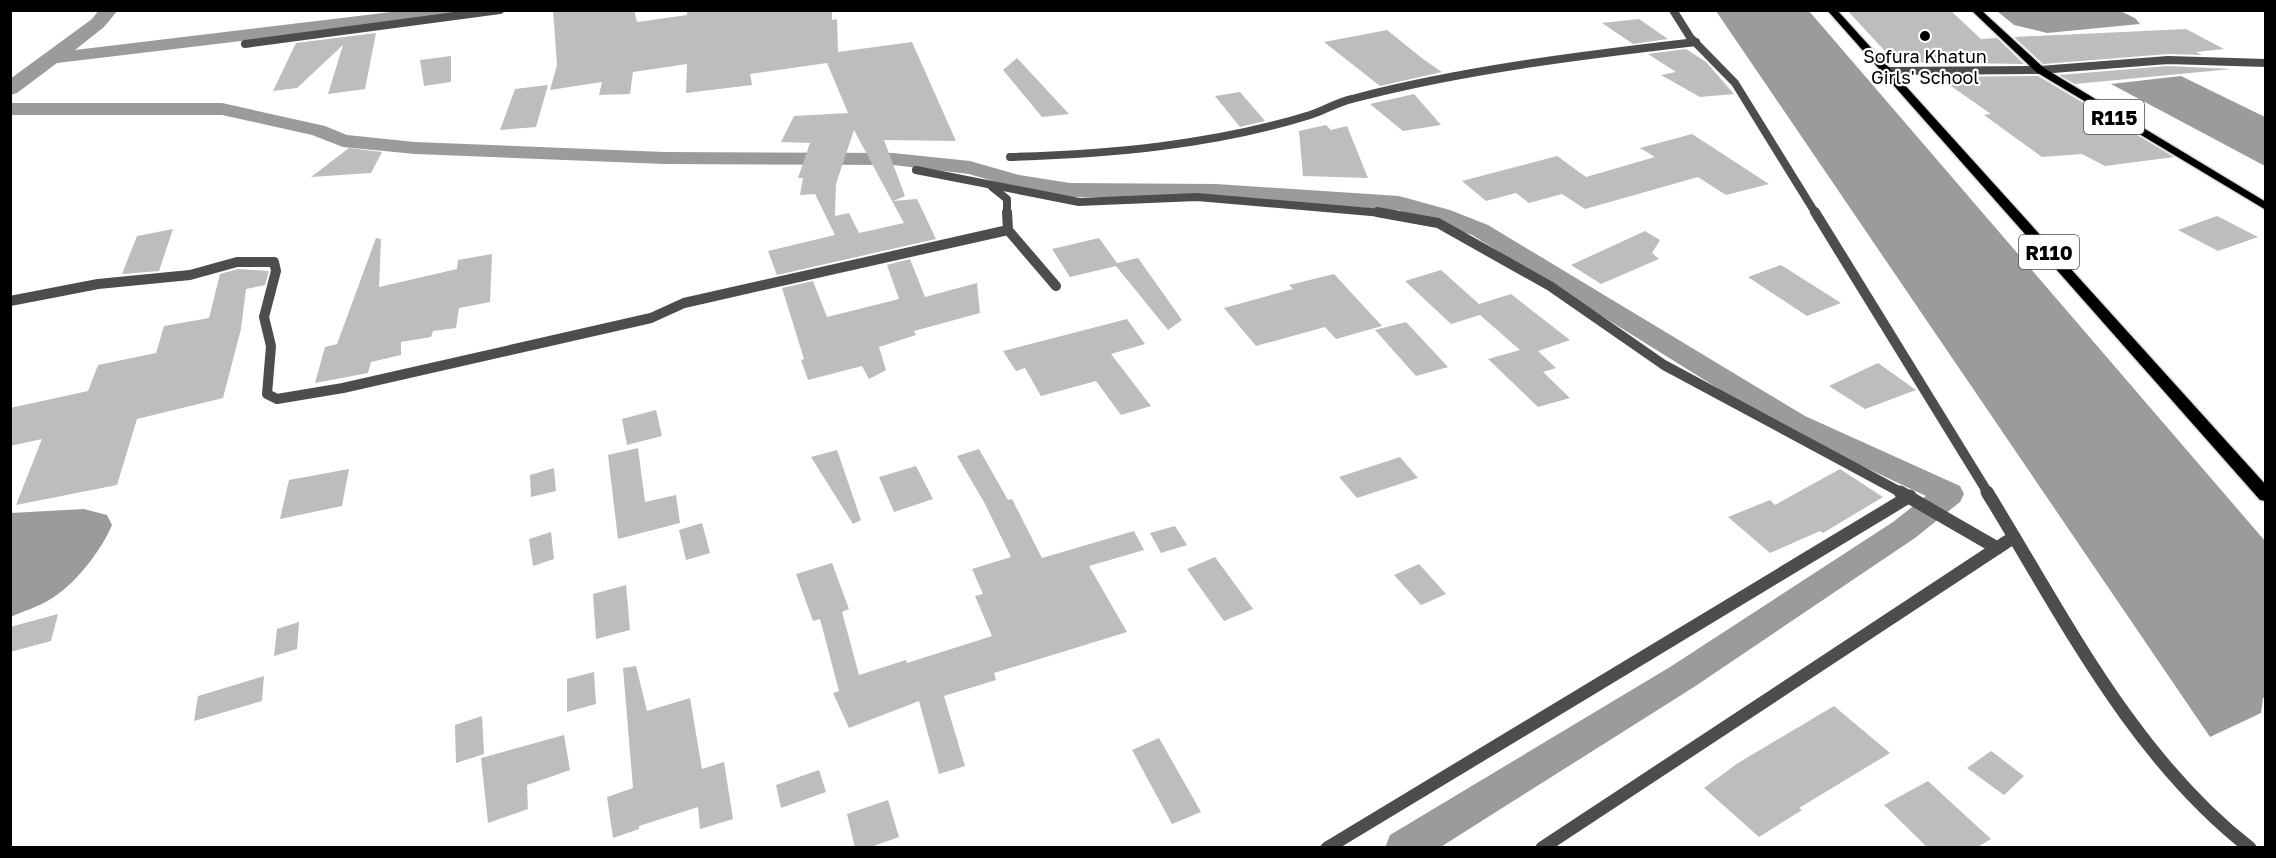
<svg xmlns="http://www.w3.org/2000/svg" width="2276" height="858" viewBox="0 0 2276 858" font-family="'Golos Text',sans-serif">
<rect width="100%" height="100%" fill="#fff"/>
<g fill="#9b9b9b">
<polygon points="1716,11 1809,11 2265,541 2266,697 2263,698 2261,713 2210,737"/>
<polygon points="1997,11 2120,11 2135,18 2140,24 2047,33 2014,25"/>
<polygon points="2181,76 2265,117 2265,166 2111,84"/>
<path d="M84,509l23,6 5,10c-10,25 -39,62 -63,75 -11,7 -26,11 -38,17v-104z"/>
</g>
<g fill="none" stroke-linecap="round" stroke-linejoin="round">
<g fill="#9b9b9b" fill-rule="evenodd">
<polygon points="99,10 118,10 104,27 75,50 408,10 467,10 458,15 57,63 17,93 10,95 10,79 92,19"/>
<polygon points="10,103 222,103 325,126 347,135 415,142 665,152 893,153 970,161 1019,175 1070,183 1216,184 1399,196 1450,210 1488,225 1805,416 1960,486 1964,494 1960,502 1915,538 1694,687 1439,848 1385,848 1390,835 1670,667 1893,522 1926,496 1785,430 1472,235 1398,210 1216,198 1070,197 1017,188 969,174 893,165 665,164 415,154 343,147 312,135 222,115 10,115"/>
</g>
</g>
<g fill="#bdbdbd" fill-rule="evenodd">
<path d="M553,10h81l3,12 50,-7v-5h145v10l5,-1 1,33 74,-10 44,99 -72,-1 21,56 -12,5 24,-2 19,40 -159,36 -9,-24 67,-16 -20,-41 -15,1 3,-17h-5l12,-35 -29,-1 13,-26 54,-3 -21,-50 -77,11 2,11 -66,8 1,-29 -54,8 -3,22 -31,1 3,-13 -52,8 7,-25zM854,130l38,71 12,22 -45,10 -10,-20 -14,3 1,-32z"/>
<polygon points="1847,10 1950,10 1981,39 1997,38 2024,64 1895,62"/>
<polygon points="1639,19 1668,39 1633,44 1602,23"/>
<polygon points="2186,29 2224,49 2196,52 2202,55 2168,54 2043,64 2014,37"/>
<polygon points="1387,30 1423,59 1442,72 1380,86 1324,42"/>
<polygon points="376,33 365,89 328,94 343,45 297,88 273,91 296,43"/>
<polygon points="1686,49 1706,62 1734,94 1700,97 1661,75 1676,72 1648,54"/>
<polygon points="451,56 451,82 424,86 420,60"/>
<polygon points="1017,58 1069,114 1042,117 1003,70"/>
<polygon points="2168,66 2232,69 2075,84 2059,75"/>
<polygon points="2038,76 2174,157 2105,166 2082,154 2042,157 1984,115 1991,114 1938,77"/>
<polygon points="548,85 536,127 500,130 515,89"/>
<polygon points="1240,92 1265,121 1240,127 1215,96"/>
<polygon points="1414,94 1441,125 1403,131 1370,104"/>
<polygon points="1326,125 1331,130 1347,126 1368,178 1303,176 1299,131"/>
<polygon points="1692,134 1769,184 1726,195 1698,177 1585,209 1562,194 1529,203 1516,193 1486,201 1462,181 1557,156 1586,177 1655,157 1640,148"/>
<polygon points="349,148 382,152 371,173 311,177"/>
<polygon points="2217,216 2258,237 2218,251 2178,230"/>
<polygon points="173,229 159,271 122,274 137,236"/>
<polygon points="1645,231 1660,240 1652,253 1659,259 1601,284 1571,265"/>
<polygon points="376,238 381,239 379,287 457,269 458,260 492,254 490,302 459,308 456,328 433,331 431,337 401,342 401,355 371,362 368,373 315,383 325,347 337,344"/>
<polygon points="1099,238 1117,263 1138,258 1182,320 1168,330 1116,266 1070,277 1052,249"/>
<polygon points="910,259 925,297 977,283 980,313 914,331 916,335 879,347 886,370 869,379 862,366 808,380 801,360 804,359 782,288 813,281 827,317 899,299 887,265"/>
<polygon points="1781,265 1841,303 1807,316 1748,277"/>
<polygon points="238,269 269,271 265,285 246,289 241,329 223,398 137,419 117,485 16,505 42,439 10,446 10,408 88,391 98,365 156,353 164,326 209,318 220,274"/>
<polygon points="1441,270 1479,304 1511,294 1570,340 1538,351 1556,368 1543,372 1570,398 1538,407 1488,359 1520,350 1480,315 1451,324 1405,281"/>
<polygon points="1334,274 1382,326 1336,339 1325,327 1256,346 1224,308 1293,289 1289,285"/>
<polygon points="1127,319 1145,344 1111,354 1151,406 1121,415 1096,381 1041,396 1025,368 1016,371 1003,351"/>
<polygon points="1406,322 1448,367 1416,376 1375,330"/>
<polygon points="1878,363 1916,390 1865,409 1829,386"/>
<polygon points="656,410 662,436 627,445 622,419"/>
<polygon points="638,448 645,502 676,495 680,523 618,539 608,455"/>
<polygon points="979,449 1008,500 1012,499 1042,558 1134,531 1144,550 1089,566 1127,632 994,673 996,680 944,696 965,766 939,774 919,701 849,728 833,693 839,691 820,619 813,621 796,574 832,563 849,609 842,612 859,675 906,660 907,663 992,636 975,596 983,594 972,569 1011,557 984,502 957,456"/>
<polygon points="837,450 861,520 853,524 811,457"/>
<polygon points="1400,457 1418,478 1357,498 1339,477"/>
<polygon points="916,466 933,499 894,512 879,477"/>
<polygon points="554,468 556,491 531,497 530,475"/>
<polygon points="349,469 342,506 280,519 289,480"/>
<polygon points="1840,469 1883,497 1823,533 1820,531 1770,553 1728,517 1770,500 1775,505"/>
<polygon points="702,523 710,553 686,560 679,530"/>
<polygon points="1175,526 1187,545 1161,553 1150,533"/>
<polygon points="551,532 554,559 533,566 529,539"/>
<polygon points="1215,557 1253,609 1224,621 1187,569"/>
<polygon points="1419,564 1446,594 1421,605 1394,575"/>
<polygon points="626,585 630,630 596,639 593,594"/>
<polygon points="58,614 51,641 10,652 10,627"/>
<polygon points="299,622 297,649 274,656 277,629"/>
<polygon points="636,666 647,711 690,698 702,769 724,762 733,819 700,829 698,807 639,826 639,829 613,838 607,797 633,788 623,668"/>
<polygon points="594,672 596,704 567,712 567,679"/>
<polygon points="264,676 262,701 194,721 198,696"/>
<polygon points="1834,706 1890,753 1799,808 1802,810 1759,837 1704,788 1738,763"/>
<polygon points="482,716 484,754 456,763 455,725"/>
<polygon points="564,735 570,770 527,785 528,809 488,823 481,758"/>
<polygon points="1159,738 1201,812 1172,824 1132,750"/>
<polygon points="1991,751 2024,776 2004,795 1967,768"/>
<polygon points="819,770 826,792 781,808 776,785"/>
<polygon points="1928,781 1943,795 1991,839 1976,848 1928,848 1884,805"/>
<polygon points="888,800 899,837 868,848 855,848 847,814"/>
</g>
<g fill="none" stroke-linecap="round" stroke-linejoin="round">
<g stroke="#dbdbdb" stroke-width="3">
<g id="major">
<polygon points="1827,10 1837,10 2266,485 2266,501 2260,500"/>
<polygon points="1971,10 1981,10 2044,68 2266,202 2266,210 2036,72"/>
</g>
</g>
<g stroke="#4d4d4d" stroke-width="8">
<polyline points="1673,10 1690,37 1735,83 1816,214"/>
<polyline points="245,44 500,10"/>
<polyline points="1888,71 2040,70 2168,60 2266,63"/>
<path d="M1010,157c100,-3 204,-12 300,-42 14,-4 27,-13 42,-16 109,-29 232,-44 344,-57"/>
<polyline points="916,170 1079,202 1197,197 1394,214"/>
<polyline points="992,187 1007,199 1007,214"/>
</g>
<g stroke="#4d4d4d" stroke-width="10">
<polyline points="1377,212 1438,223 1550,286 1664,365 1902,493"/>
<polyline points="1815,212 1988,493"/>
<polyline points="1008,230 1056,286"/>
<polyline points="10,301 98,284 190,275 237,262 274,262 276,271 264,317 271,346 267,394 277,399 343,388 651,318 684,303 1008,230 1007,212"/>
</g>
<g stroke="#4d4d4d" stroke-width="13">
<polyline points="1900,492 1997,548"/>
<path d="M1987,492c77,125 145,264 263,356"/>
<polyline points="1327,848 1910,496"/>
<polyline points="1542,848 2014,537"/>
</g>
<use href="#major" fill="#000" fill-rule="evenodd"/>
</g>
<circle fill="#000" stroke="#fff" stroke-width="2" cx="1925" cy="36" r="6"/>
<g text-anchor="middle" dominant-baseline="central" stroke-width="4.5" stroke-linejoin="round" paint-order="stroke">
<g font-size="18" fill="#000" stroke="#fff">
<text x="1925" y="56">Sofura Khatun<tspan x="1925" dy="21">Girls' School</tspan></text>
</g>
<g fill="#fff" stroke="#4c4c4c" stroke-width="1.5">
<rect x="2084" y="100" width="60" height="34" rx="4.5"/>
<rect x="2019" y="235" width="60" height="34" rx="4.5"/>
</g>
<g font-size="20" font-weight="bold" fill="#000">
<text x="2114" y="117">R115</text>
<text x="2049" y="252">R110</text>
</g>
</g>
<rect width="2276" height="858" fill="none" stroke="#000000" stroke-width="24"/>
</svg>
